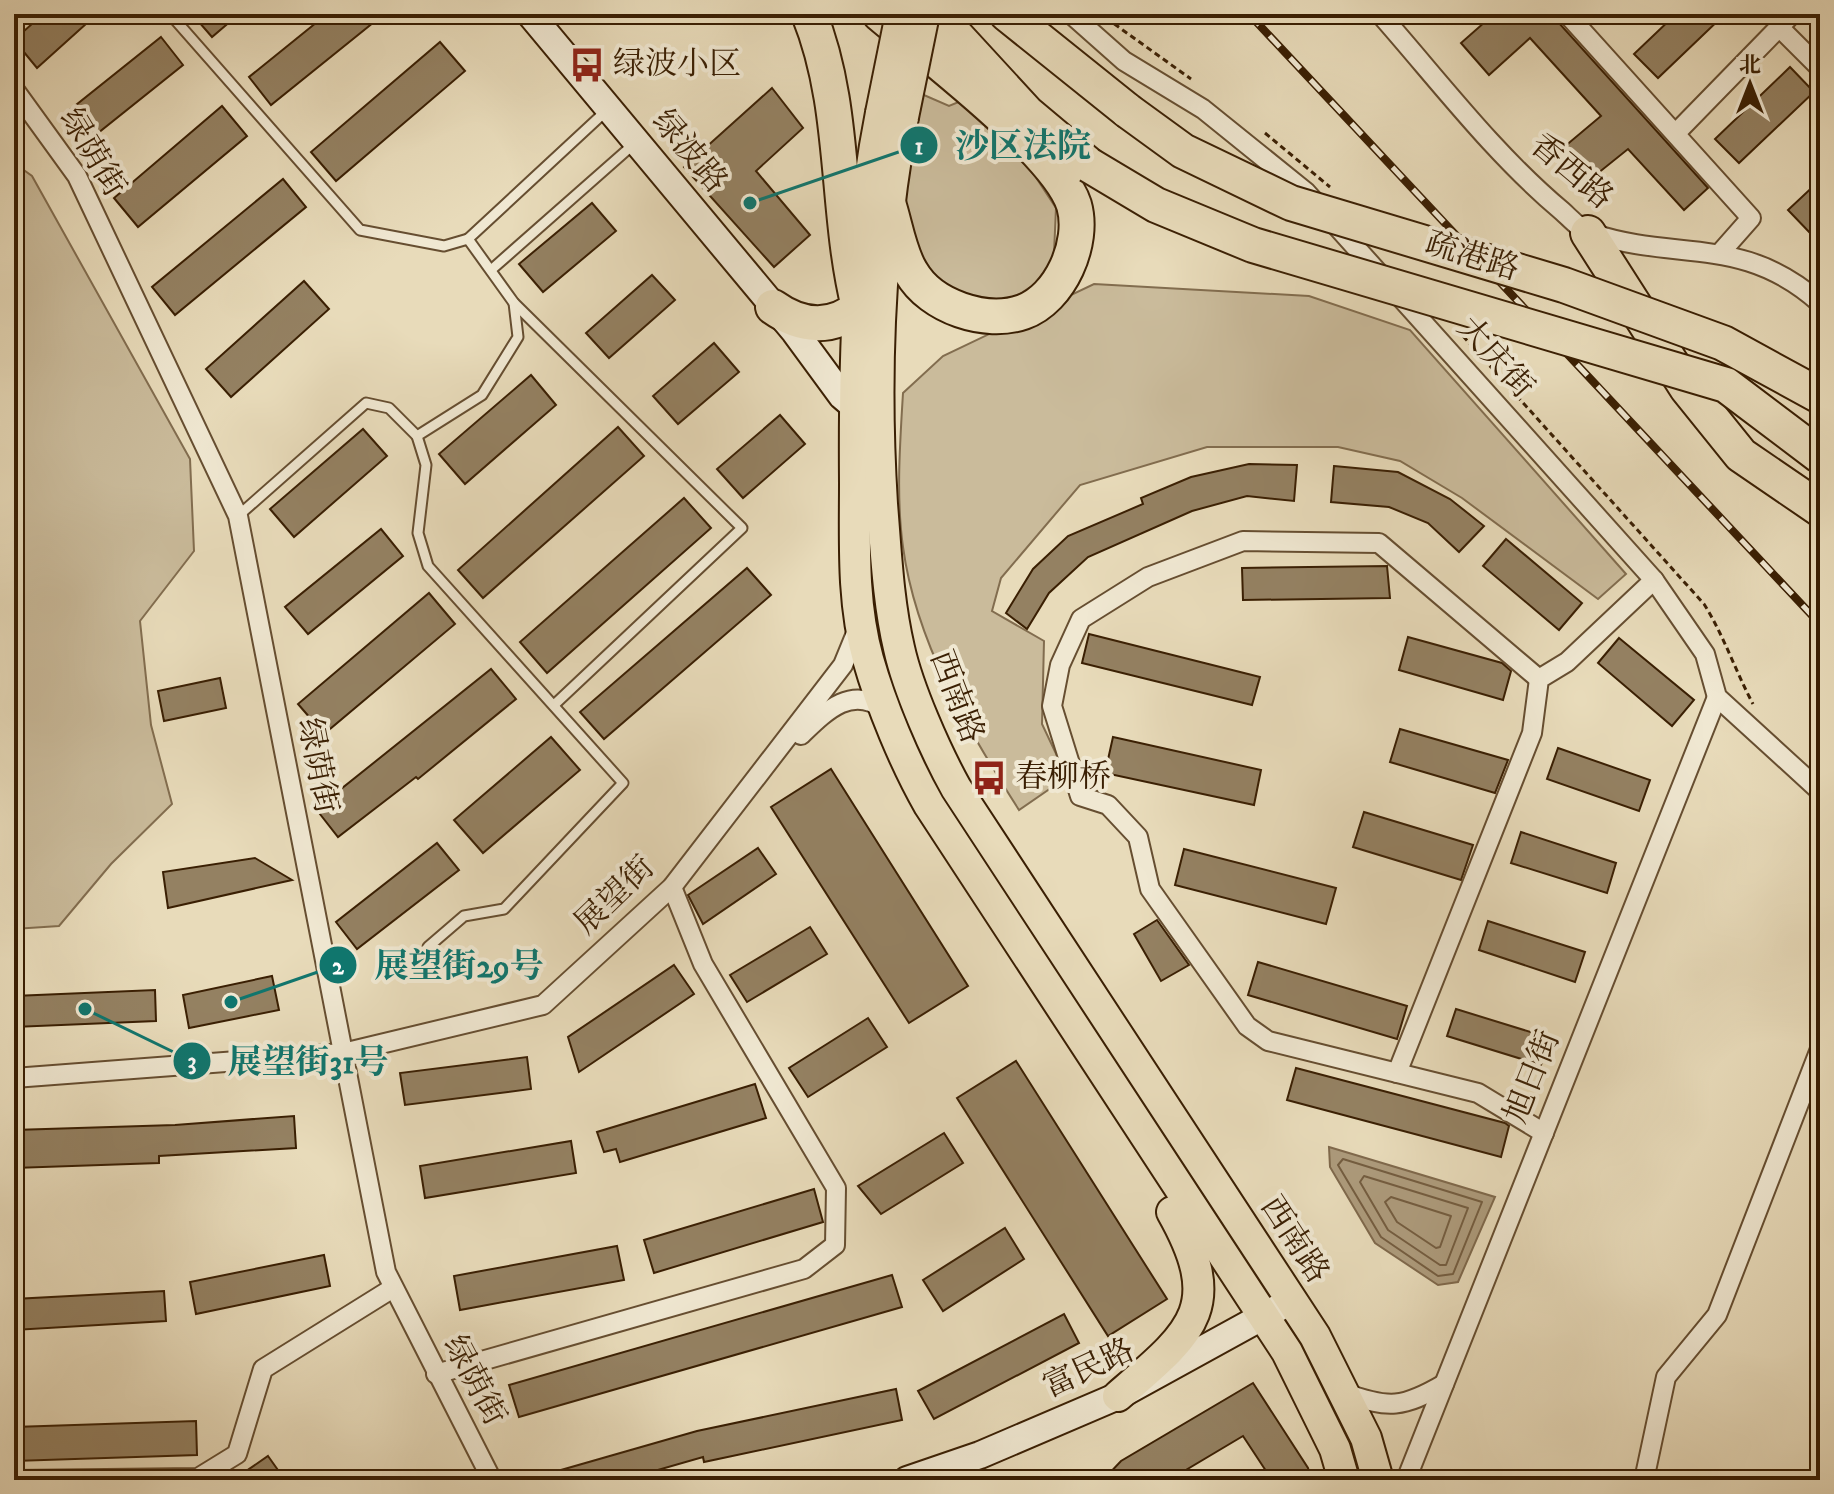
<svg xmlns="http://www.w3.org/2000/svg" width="1834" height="1494" viewBox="0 0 1834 1494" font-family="'IM FELL DW Pica','Noto Serif SC',serif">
<rect width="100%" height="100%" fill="#e8dbba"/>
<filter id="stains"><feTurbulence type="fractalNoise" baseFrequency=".0025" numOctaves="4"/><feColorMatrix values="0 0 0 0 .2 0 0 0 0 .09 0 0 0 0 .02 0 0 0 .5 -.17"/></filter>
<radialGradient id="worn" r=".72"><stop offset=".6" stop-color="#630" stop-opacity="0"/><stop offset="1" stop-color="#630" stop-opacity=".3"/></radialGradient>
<g fill="#cabb9b" stroke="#826d4f" stroke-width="2">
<polygon points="917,92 949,106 966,99 1035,176 1056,208 1054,253 1045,277 1017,296 989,304 957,297 909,249 904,194"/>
<polygon points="14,163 32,176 190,459 194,551 140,621 151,725 172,804 111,864 59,926 14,929"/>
<path d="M1094,284l215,12 101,34 216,244 -28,25 -136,-101 -62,-37 -62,-14h-131l-127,38 -79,93 -9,33 52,30 -2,83 25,53 -48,33c-51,-80 -103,-167 -116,-263 -7,-50 -3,-104 0,-154l40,-37z"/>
</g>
<polygon fill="#ad9b7c" stroke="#7f694c" stroke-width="2" points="1329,1147 1495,1197 1458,1282 1438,1285 1375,1243 1330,1167"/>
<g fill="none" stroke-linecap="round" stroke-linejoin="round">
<g stroke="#745d40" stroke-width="2">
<polygon points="1343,1159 1482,1202 1453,1274 1438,1276 1381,1237 1338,1165"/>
<polygon points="1364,1176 1468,1208 1446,1265 1440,1265 1388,1230 1360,1182"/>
<polygon points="1391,1197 1451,1216 1440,1247 1436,1248 1397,1222 1385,1202"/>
</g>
</g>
<g fill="#948162" stroke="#3a1f03" stroke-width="2">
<polygon points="43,14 97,14 37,68 14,40"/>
<polygon points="192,14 239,14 212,37"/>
<polygon points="327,14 384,14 271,105 249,77"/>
<polygon points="1494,14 1555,14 1558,22 1708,188 1684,210 1628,149 1592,178 1564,147 1601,116 1530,38 1489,75 1461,43"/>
<polygon points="1676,14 1725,14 1658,78 1634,54"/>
<polygon points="161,37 183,65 88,141 66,113"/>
<polygon points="440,42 465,71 336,181 311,152"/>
<polygon points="1790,67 1814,92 1739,163 1715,139"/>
<polygon points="772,88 803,128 756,171 810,235 774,267 684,167"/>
<polygon points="222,106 247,136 138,227 114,198"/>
<polygon points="283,179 306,207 175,315 152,287"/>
<polygon points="1820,180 1820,227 1812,235 1788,210"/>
<polygon points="592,203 616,231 543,292 519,264"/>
<polygon points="652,275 675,300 609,358 586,333"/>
<polygon points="304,281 329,309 231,397 206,369"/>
<polygon points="714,343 739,372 678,424 653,396"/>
<polygon points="531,375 556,405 465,484 439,454"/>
<polygon points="780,415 805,444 743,498 717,469"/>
<polygon points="618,427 644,456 483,598 458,570"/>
<polygon points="363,429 387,456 294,537 270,509"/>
<polygon points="1249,464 1297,465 1294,501 1247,496 1192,511 1088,557 1049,593 1027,629 1006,613 1033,569 1068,536 1143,504 1141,498 1191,477"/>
<polygon points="1334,466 1398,472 1450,499 1484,526 1459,552 1428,523 1389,507 1331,502"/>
<polygon points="684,498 711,528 547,673 520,642"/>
<polygon points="381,529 403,556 308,634 285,607"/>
<polygon points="1506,539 1582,603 1559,630 1483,566"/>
<polygon points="1387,566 1390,598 1243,600 1242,568"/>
<polygon points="747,568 771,595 604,739 580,712"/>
<polygon points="429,593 455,624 324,734 298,704"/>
<polygon points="1089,634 1260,677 1252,705 1082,663"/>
<polygon points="1408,637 1502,663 1511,671 1503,700 1399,670"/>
<polygon points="1619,638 1694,700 1672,726 1598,663"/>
<polygon points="491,669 516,699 418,779 416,777 338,837 316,809"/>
<polygon points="220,678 226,708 164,721 158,691"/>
<polygon points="1400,729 1508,760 1495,793 1390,762"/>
<polygon points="551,737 580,770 483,853 454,820"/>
<polygon points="1113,737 1261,770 1254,805 1105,773"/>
<polygon points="1558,748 1650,780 1639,811 1547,779"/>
<polygon points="831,769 968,986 909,1023 771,807"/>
<polygon points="1364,812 1473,845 1461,880 1353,847"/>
<polygon points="1521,832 1616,863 1607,893 1511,863"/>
<polygon points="437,843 459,870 357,949 336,922"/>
<polygon points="758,848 776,874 703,924 688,895"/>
<polygon points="1184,849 1336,888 1326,924 1175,885"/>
<polygon points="255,858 292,880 168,908 163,872"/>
<polygon points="1157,920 1189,965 1161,981 1134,934"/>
<polygon points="1488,921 1585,952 1575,982 1479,950"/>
<polygon points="810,927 827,954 747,1002 730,975"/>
<polygon points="1258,962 1407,1006 1397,1039 1248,995"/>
<polygon points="674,965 694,994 579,1072 568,1037"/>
<polygon points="272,976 279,1010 189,1028 183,995"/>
<polygon points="155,990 156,1021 14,1027 14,996"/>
<polygon points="1456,1009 1550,1038 1541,1065 1447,1036"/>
<polygon points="868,1018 887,1047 808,1097 789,1068"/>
<polygon points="527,1057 531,1089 405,1105 400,1073"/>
<polygon points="1016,1061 1167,1299 1108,1336 957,1098"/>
<polygon points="1296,1068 1505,1123 1509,1126 1501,1157 1287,1100"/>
<polygon points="755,1084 766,1118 620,1162 616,1149 604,1152 597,1132"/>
<polygon points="294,1116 296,1148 159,1156 159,1163 14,1168 14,1130 175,1125"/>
<polygon points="944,1133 963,1163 881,1214 858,1186"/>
<polygon points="571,1141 576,1173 425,1198 420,1166"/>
<polygon points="814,1189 823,1222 654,1273 644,1240"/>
<polygon points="1005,1228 1024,1259 943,1311 923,1280"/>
<polygon points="617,1246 624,1280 460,1310 454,1276"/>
<polygon points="324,1255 330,1286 196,1314 190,1282"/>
<polygon points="892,1275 902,1307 519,1417 509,1385"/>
<polygon points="164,1291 166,1321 14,1330 14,1299"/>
<polygon points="1064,1314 1079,1343 934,1419 918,1391"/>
<polygon points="1253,1383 1308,1468 1311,1480 1272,1480 1243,1436 1169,1480 1103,1480 1121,1461"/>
<polygon points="896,1389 902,1420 704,1462 703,1457 623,1480 541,1480 540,1476 697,1431"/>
<polygon points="196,1421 197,1455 14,1461 14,1427"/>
<polygon points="268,1456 285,1480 233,1480"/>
</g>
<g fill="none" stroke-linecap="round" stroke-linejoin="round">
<g stroke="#664e31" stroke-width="13">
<g id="lane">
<polyline points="170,14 360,230 444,246 468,239"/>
<polyline points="491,270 635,143"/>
<polyline points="238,516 366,403 389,408 417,436"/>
<polyline points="554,705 742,528 514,303 468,239 606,111"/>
<polyline points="428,947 464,916 504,909 623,783 428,566 418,533 426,465 417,436 482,395 518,337 514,303"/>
</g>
</g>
<g stroke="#664e31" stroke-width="22">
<g id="street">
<polyline points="1071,14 1124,61 1203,109 1306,192 1654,580 1705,654 1717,697 1820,791"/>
<path d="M1380,14c59,67 114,140 182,197 8,7 18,19 29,22 85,29 152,1 229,70"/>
<polyline points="1567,14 1751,218 1721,252"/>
<polyline points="1779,27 1820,68"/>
<polyline points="14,89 77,176 238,516 386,1272 492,1480"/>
<polyline points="1676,133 1792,14"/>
<polyline points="1539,679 1379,543 1243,541 1148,577 1081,619 1060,665 1052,706 1080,796 1108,805 1138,837 1150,889 1247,1026 1268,1041 1478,1093 1544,1133"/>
<path d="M801,735c25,-24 50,-50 83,-26"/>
<polyline points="1397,1073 1532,733 1539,679 1567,662 1654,580"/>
<polyline points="14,1078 343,1053 543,1005 672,887 843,665 859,626"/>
<polyline points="436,1374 804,1269 835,1245 836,1188 703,964 672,887"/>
<path d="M1345,1393c44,16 58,15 99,-9"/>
<polyline points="14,1480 198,1478 237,1454 263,1369 393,1288"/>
<polyline points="1406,1480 1717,697"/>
<polyline points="1644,1480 1666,1377 1717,1315 1820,1049"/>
</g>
</g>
<g stroke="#3a1f03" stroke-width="30">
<g id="secondary">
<polyline points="530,14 795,332 842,396 856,408"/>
<polyline points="907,1480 980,1455 1118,1396 1291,1301"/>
</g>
</g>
<g stroke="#3a1f03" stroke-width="34">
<g id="primary">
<path d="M881,113c-24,121 -27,247 -26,370 0,59 -3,119 13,176 13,46 37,104 61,146l358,547 48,97 9,31"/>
<path d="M903,117c-24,128 -29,258 -21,387 4,48 6,97 17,144 9,41 37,104 57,140l359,548 51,102 12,42"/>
<path d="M1118,1396c74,-64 108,-88 54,-184"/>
</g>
</g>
<g stroke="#3a1f03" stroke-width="38">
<g id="highway">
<path d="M880,14c46,39 177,138 194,191 11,38 -14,94 -51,107 -37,13 -92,-5 -112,-40 -12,-19 -16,-48 -23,-69"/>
<polyline points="936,14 1027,113 1089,165"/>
<polyline points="1007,14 1128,111"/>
<polyline points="1588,233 1687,388 1741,455 1820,509"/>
<path d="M773,307c28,20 59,23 86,0 -24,-96 -12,-200 -50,-293"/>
</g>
</g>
<g stroke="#3a1f03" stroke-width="3" stroke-dasharray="6 4" stroke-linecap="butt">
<polyline points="1106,18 1191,79"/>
<polyline points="1265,133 1330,187"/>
<path d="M1463,336l241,268c20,32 31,66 49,100"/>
</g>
<use href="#lane" stroke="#f0e8d2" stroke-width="9"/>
<use href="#street" stroke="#f0e8d2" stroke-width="18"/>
<use href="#secondary" stroke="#f0e8d2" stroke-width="26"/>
<use href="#primary" stroke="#e8dbba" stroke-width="30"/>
<use href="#highway" stroke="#e8dbba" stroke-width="34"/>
<g stroke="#3a1f03" stroke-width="8">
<polyline id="rail" points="1249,14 1820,624"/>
</g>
<use href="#rail" stroke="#f0e8d2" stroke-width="5" stroke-dasharray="15" stroke-linecap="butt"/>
<g stroke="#3a1f03" stroke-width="34" stroke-linecap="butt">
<g id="primary-bridge">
<polyline points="881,113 901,14"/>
<polyline points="903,117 924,14"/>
</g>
</g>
<g stroke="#3a1f03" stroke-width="38" stroke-linecap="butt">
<g id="highway-bridge">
<polyline points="1128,111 1183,151 1291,203 1564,285 1723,343 1820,396"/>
<polyline points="1089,165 1156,205 1253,245 1726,385 1820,456"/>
</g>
</g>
<use href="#primary-bridge" stroke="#e8dbba" stroke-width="30"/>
<use href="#highway-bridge" stroke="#e8dbba" stroke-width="34"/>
</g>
<defs>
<g id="bus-bare" transform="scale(2.76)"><path d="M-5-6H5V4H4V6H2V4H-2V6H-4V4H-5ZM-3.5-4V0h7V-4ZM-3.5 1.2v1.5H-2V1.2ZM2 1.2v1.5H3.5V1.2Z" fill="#8f2418" stroke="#f0e8d2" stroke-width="2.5" paint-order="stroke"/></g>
</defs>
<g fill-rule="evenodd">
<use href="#bus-bare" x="587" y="65"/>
<use href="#bus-bare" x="989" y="778"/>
</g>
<g text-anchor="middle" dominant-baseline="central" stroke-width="8" stroke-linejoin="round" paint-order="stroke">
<g font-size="32" fill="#3a1f03" stroke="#f0e8d2" text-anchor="start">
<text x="613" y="65">绿波小区</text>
<text x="1015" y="778">春柳桥</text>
</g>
<g font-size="32" fill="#3a1f03" stroke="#f0e8d2">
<text transform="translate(689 152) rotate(50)">绿波路</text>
<text transform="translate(92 153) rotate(59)">绿荫街</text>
<text transform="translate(1571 172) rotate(40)">香西路</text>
<text transform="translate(1472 257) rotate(17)">疏港路</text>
<text transform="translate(1495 358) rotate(48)">大庆街</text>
<text transform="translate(956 697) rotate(69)">西南路</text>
<text transform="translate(317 766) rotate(79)">绿荫街</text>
<text transform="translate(615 896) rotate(-44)">展望街</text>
<text transform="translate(1533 1077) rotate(-68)">旭日街</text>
<text transform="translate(1294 1240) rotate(57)">西南路</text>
<text transform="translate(1089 1369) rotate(-25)">富民路</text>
<text transform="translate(474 1381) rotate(62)">绿荫街</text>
</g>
</g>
<path fill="none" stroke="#0f766e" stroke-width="3" d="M750 203L919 145M231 1002L338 965M85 1009L192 1061"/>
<g fill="#0f766e" stroke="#f0e8d2" stroke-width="3">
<circle cx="750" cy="203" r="8"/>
<circle cx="231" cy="1002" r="8"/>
<circle cx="85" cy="1009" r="8"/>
<circle cx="919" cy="145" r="20"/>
<circle cx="338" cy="965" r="20"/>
<circle cx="192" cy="1061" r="20"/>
</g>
<g font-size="24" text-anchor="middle" font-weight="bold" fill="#fff">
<text x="919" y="154">1</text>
<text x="338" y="974">2</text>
<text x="192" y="1069">3</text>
</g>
<g font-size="34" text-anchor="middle" font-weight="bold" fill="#0f766e" stroke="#f0e8d2" stroke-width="8" stroke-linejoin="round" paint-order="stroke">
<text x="1023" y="157">沙区法院</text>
<text x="459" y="977">展望街29号</text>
<text x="308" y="1073">展望街31号</text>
</g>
<rect width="1834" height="1494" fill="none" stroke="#e8dbba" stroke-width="48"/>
<rect x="16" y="16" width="1802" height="1462" fill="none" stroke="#3a1f03" stroke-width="4"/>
<rect x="24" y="24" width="1786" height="1446" fill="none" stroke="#3a1f03" stroke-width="2"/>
<g transform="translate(1750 84)" stroke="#f0e8d2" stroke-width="6" paint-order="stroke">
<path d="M0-6L14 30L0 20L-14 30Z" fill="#3a1f03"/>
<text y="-12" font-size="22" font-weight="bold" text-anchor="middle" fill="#3a1f03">北</text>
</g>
<rect width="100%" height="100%" filter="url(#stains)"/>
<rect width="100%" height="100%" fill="url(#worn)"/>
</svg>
